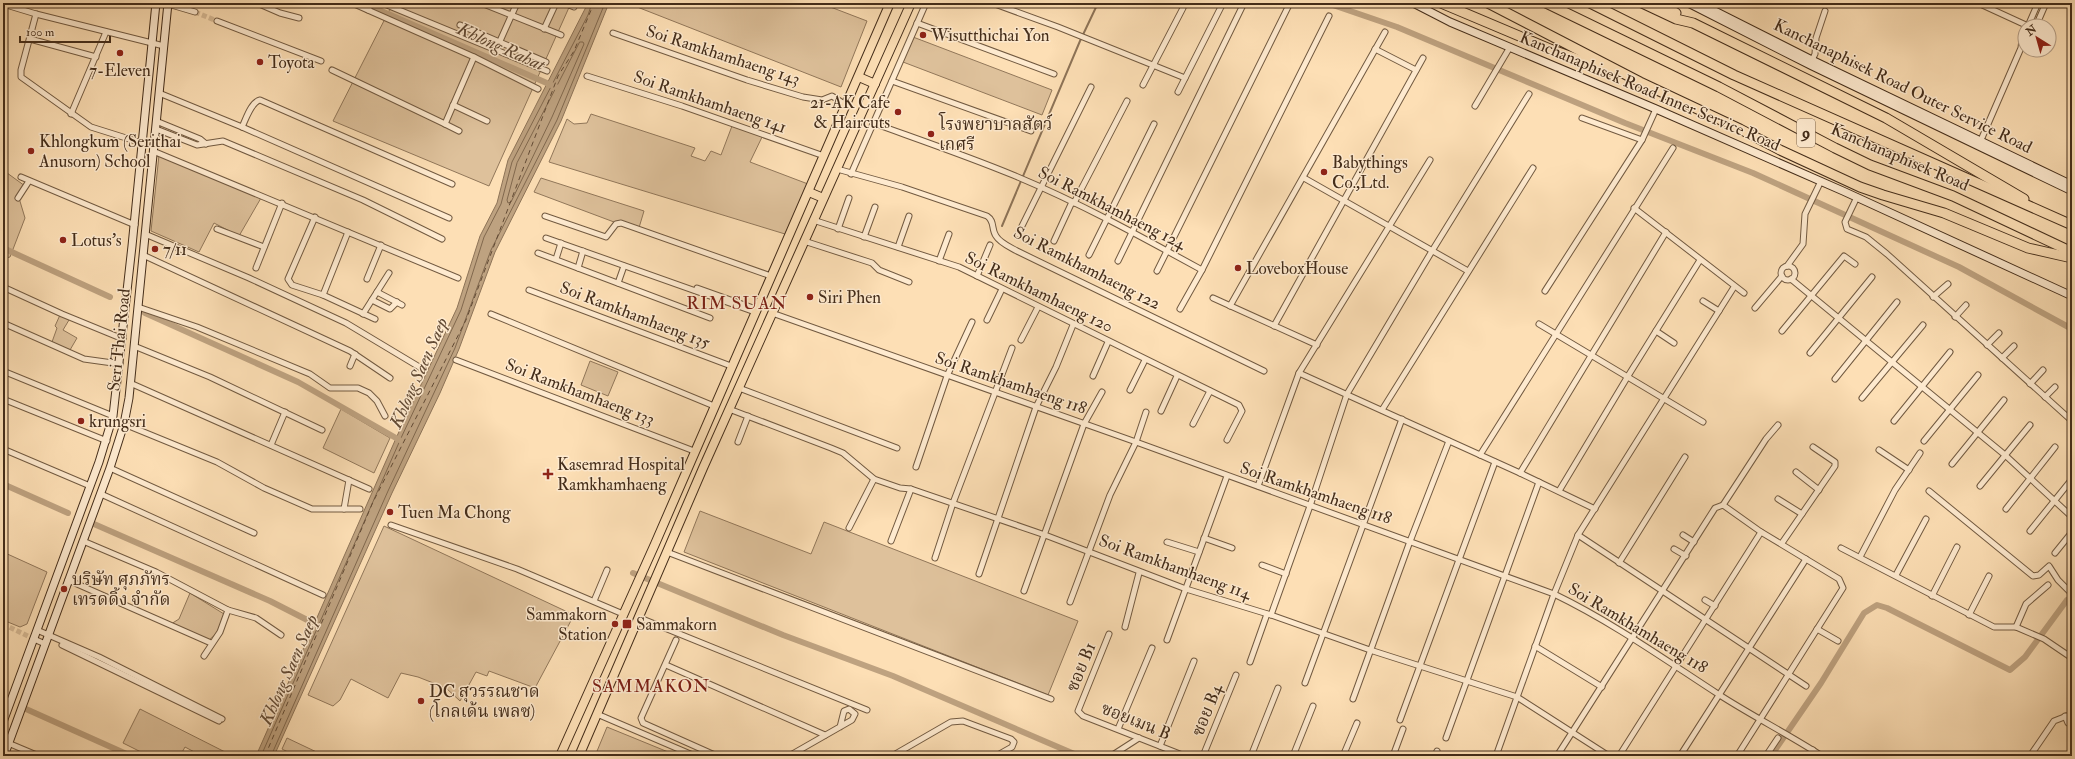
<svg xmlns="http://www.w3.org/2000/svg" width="2075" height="759" viewBox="0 0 2075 759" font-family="'IM FELL Double Pica','Noto Serif Thai',serif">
<rect width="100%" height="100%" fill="#fddfb5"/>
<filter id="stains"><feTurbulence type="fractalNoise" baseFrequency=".005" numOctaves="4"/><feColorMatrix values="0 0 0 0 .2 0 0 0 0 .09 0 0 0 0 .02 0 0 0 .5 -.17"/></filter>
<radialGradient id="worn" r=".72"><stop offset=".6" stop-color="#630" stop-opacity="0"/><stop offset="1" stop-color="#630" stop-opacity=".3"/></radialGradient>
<g fill="#dec19b" stroke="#91775a">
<polygon points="393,3 571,3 489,186 333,121"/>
<polygon points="627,3 820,3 867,21 841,87"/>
<polygon points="913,37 1052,90 1042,115 903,62"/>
<polygon points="591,114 695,148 691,156 705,161 711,151 721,155 732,126 763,135 750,162 808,184 785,234 549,162 567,119 574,124 587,123"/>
<polygon points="159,155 261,198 239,236 214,223 199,252 151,231"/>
<polygon points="3,170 25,186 19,198 25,218 10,257 3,259"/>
<polygon points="541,178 644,211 638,231 534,192"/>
<polygon points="60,315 69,320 63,330 77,338 70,350 52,342 57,328 55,326"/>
<polygon points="590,361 618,372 608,396 581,385"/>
<polygon points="341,409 390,438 374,473 323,448"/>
<polygon points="700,511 811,554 824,522 1078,621 1048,695 684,552"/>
<polygon points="384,526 574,615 535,688 489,671 487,676 476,672 460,701 446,688 418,677 401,673 388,698 351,679 340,700 333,706 308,695"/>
<polygon points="3,552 47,572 27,624 20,627 3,620"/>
<polygon points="190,593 224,614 217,633 208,641 171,624 179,619"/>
<polygon points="140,709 233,756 202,756 185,747 180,756 149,756 123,743"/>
<polygon points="607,727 678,756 595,756"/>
<polygon points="287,738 325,756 296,756 282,749"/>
</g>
<polygon fill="#bea280" stroke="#8d7357" points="588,3 609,3 561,121 495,252 459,349 440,393 392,493 274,756 256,756 397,436 457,308 480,236 497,203 508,160"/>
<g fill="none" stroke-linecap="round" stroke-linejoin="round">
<g stroke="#81684d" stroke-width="1">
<polygon points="580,42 583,42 584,44 552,117 511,202 508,203 507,200 517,163"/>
<polyline points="261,756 401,438 461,310 484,237 501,204 512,162 588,15 592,3"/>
<polyline points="271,756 388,491 455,348 491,250 557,120 605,3"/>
</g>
<g stroke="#8d7357" stroke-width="2">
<polyline points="1109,3 1140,6 1163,3"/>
<polyline points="1002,226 1080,41 1098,3"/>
</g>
<g stroke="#bea280" stroke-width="6">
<polyline points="363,3 556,87"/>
<polyline points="1327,3 1397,27 1625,123 1753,173 1959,267 2072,329"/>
<polyline points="3,248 110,297"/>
<polyline points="145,313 298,382 403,442"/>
<polyline points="3,484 68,513"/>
<polyline points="94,524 270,601 321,627"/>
<polyline points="633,573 783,635 893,676 1079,756"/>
<polyline points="26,709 131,756"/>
<polyline points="1771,756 1821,683 1864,613 1877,605 1887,608 2010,670 2025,657 2067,600 2072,597"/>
</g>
<polyline stroke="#624a34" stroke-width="1" stroke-dasharray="5 4" stroke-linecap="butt" points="265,756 373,502 466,320 558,76 574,51 594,3"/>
<g stroke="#d8bb96" stroke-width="5" stroke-dasharray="5 2.5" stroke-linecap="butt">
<polyline points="195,12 217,21"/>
<polyline points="3,624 34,639"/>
</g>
<g stroke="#725a41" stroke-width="7">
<g id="street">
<polyline points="257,3 280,13 299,18"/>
<polyline points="352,3 474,57 538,89"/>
<polyline points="382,3 547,71"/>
<polyline points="481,3 561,35"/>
<polyline points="564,3 574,7"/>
<polyline points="992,3 1058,27 1185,78"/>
<polyline points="1978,3 2028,26"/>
<polyline points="3,4 36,14 164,46"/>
<polyline points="168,4 195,12"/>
<polyline points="368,10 371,3"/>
<polyline points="36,14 21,70 21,77 91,127 142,143"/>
<polyline points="217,21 321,61"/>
<polyline points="917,23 1054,74"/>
<polyline points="460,25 546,62"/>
<polyline points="2028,26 2038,3"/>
<polyline points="2036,26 2046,3"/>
<polyline points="544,29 556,3"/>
<polyline points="613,33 747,80 803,97 822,100 832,96 846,105"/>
<polyline points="30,39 96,57"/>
<polyline points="500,41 517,3"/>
<polyline points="1375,49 1416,70"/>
<polyline points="1812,60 1815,54 1816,38 1825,11"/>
<polyline points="332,70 445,124 474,57"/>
<polyline points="587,76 682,106 824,156"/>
<polyline points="892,81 1031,131"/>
<polyline points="1143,85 1183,8"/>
<polyline points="1178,92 1223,3"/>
<polyline points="159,93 242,127 449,218"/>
<polyline points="453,105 487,121"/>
<polyline points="1475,106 1510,47"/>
<polyline points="71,114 106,32"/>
<polyline points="1582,118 1642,140"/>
<polyline points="156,121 200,139 206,144"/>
<path d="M873,123c47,17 94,33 140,52 65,27 127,61 189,95"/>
<polyline points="445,124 459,131"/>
<path d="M242,127c4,-8 9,-25 18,-27l192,84"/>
<polyline points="156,129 197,145 223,141 363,200 442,239"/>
<polyline points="1981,140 2021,48 2022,39 2025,32"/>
<polyline points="153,151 458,278"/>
<path d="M837,169l65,18 85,29c8,5 4,13 9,20 4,7 14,11 21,15l247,120"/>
<polyline points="851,174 926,3"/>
<polyline points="21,177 135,225"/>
<polyline points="1304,178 1468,271"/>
<polyline points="1857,197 1845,222 1847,229 1866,237 1887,254 2072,421"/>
<polyline points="18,198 29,181"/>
<polyline points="1074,203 1127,101"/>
<polyline points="1634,208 1744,293"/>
<polyline points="545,216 606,237 616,224 621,223 771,276"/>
<polyline points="315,217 288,279 292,285 323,295"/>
<polyline points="813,220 959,267 1239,405 1242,411 1227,440"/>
<polyline points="217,229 264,247"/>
<polyline points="838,229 849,198"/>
<polyline points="348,232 323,295 375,319"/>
<polyline points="145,234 249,278 346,323 421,368"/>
<polyline points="1018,234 1091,87"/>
<polyline points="864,237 875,207"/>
<polyline points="546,238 755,312"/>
<polyline points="804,241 872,263 879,270 909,282"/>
<polyline points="1054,241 1072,202"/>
<polyline points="898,247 909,216"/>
<polyline points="538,253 710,318"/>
<polyline points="143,255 350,351 390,378"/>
<polyline points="1089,255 1154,124"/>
<polyline points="556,259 561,243"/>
<polyline points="939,261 949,234"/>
<polyline points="1118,261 1244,3"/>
<polyline points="1787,266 1803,244 1805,214 1821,181"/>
<circle cx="1788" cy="273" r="7"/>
<polyline points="256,268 282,203"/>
<polyline points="578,268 583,251"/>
<polyline points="1157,271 1289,5"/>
<polyline points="977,276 990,245"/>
<polyline points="367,279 381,245"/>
<polyline points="1791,279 2005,455 2072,517"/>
<polyline points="618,283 624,266"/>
<polyline points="3,287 62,314 123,339"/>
<polyline points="697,288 756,309"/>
<polyline points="529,290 731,366"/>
<polyline points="1545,291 1642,140 1656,109"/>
<polyline points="377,292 402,305"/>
<polyline points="1933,297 1948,284"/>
<polyline points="1213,298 1317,345"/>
<polyline points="372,300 390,309 397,302"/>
<polyline points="1703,301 1719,311"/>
<polyline points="1230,306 1385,32"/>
<polyline points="138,307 197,327 310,374 330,388 358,388 369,393 377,401 385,416"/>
<polyline points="1755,308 1782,276"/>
<polyline points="1180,309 1202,270 1329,16"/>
<path d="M772,313l364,129 418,152c58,28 110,65 164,100 34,22 70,40 104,62"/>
<polyline points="363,314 389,273"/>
<polyline points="491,314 714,406"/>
<polyline points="1955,317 1966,305"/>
<polyline points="987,320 1002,289"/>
<polyline points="3,323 84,359 120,364"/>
<polyline points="1539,324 1703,422"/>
<polyline points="1274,326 1423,58"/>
<polyline points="1656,331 1674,343"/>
<polyline points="1782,331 1844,256 1855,264"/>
<polyline points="1021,340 1038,307"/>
<polyline points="1987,345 1999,333"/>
<polyline points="134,346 210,377 322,430"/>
<polyline points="1810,353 1872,277"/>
<polyline points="2002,358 2014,346"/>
<polyline points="456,360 694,451"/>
<polyline points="350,366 355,354"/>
<polyline points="3,371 113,416"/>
<polyline points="1299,373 1520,473 1595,509"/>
<polyline points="1093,376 1108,342"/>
<polyline points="1835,379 1897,302"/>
<polyline points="130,383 369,489"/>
<polyline points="2030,384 2043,370"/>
<polyline points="739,388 897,448"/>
<polyline points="1130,390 1145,360"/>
<polyline points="2045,397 2055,387"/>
<polyline points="1862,398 1923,325"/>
<polyline points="3,399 107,441"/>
<polyline points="729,409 831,448 843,453 874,479 900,488 911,489 1045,535 1186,589 1271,615 1370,650 1517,697 1609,756"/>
<polyline points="1382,410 1533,168"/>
<polyline points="1161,411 1177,376"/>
<polyline points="1894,421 1950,352"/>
<polyline points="124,424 217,462 264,488 312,509 360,509"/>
<polyline points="1193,424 1210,391"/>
<polyline points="1924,441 1978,375"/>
<polyline points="738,442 748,416"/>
<polyline points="271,445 285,412"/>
<polyline points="3,449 90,486"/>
<polyline points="1879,450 1909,470"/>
<polyline points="1480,455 1673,148"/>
<polyline points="1952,464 2004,400"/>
<polyline points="916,467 947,376 972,322"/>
<polyline points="110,468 254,533"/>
<polyline points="1796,472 1819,490"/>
<polyline points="1520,473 1666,232"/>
<polyline points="1258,486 1299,373 1430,160"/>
<polyline points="1980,486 2030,425"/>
<polyline points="1559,491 1628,376 1700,260"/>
<polyline points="1929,491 2033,576 2039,575 2049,566 2058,580 2072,594"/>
<polyline points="101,494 323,595"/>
<polyline points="1778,499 1802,514"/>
<polyline points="1723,505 1766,439 1778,425"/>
<polyline points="344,509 349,480"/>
<polyline points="2006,509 2055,447"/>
<polyline points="391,525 517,569 623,614"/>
<polyline points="849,528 874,479"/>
<polyline points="2030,531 2072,479"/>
<polyline points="1578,535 1806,686"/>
<polyline points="1683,535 1694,542"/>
<polyline points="1204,538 1232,548"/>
<polyline points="83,541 156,572 228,610 220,632 204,656"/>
<polyline points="891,541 911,489"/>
<polyline points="1167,542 1199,552"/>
<polyline points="1782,543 1835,466 1835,462 1813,447"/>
<polyline points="1841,548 1994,627 2016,627 2044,639 2072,658"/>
<polyline points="1674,549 1686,556"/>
<polyline points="667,552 1051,699"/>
<polyline points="2055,553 2072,532"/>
<polyline points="1860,557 1895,490 1920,453"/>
<polyline points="935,558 953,503 1012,348"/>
<polyline points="1619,563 1685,457"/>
<polyline points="1262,565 1286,574"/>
<polyline points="979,574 1036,407 1056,367 1073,325"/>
<polyline points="1896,575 1926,519"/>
<polyline points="68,580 211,643"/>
<polyline points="1024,591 1084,424 1102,392"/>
<polyline points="1932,596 1957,547"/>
<polyline points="1705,600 1715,606"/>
<polyline points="594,601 607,570"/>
<polyline points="1070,602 1110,495 1136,442 1146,412"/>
<polyline points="228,610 256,618 281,635"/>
<polyline points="1271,615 1310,506 1347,394 1432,251 1529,94"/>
<polyline points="1969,615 1989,576"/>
<polyline points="640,618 867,710"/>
<polyline points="1125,627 1139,573"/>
<polyline points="2016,627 2026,604 2048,585"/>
<polyline points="1817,629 1838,641"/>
<polyline points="37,630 99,657 222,719"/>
<polyline points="1109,634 1078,711 1083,716 1185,756"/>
<polyline points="34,639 45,644"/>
<polyline points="676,640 641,718 643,723 717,756"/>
<polyline points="1167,640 1227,476"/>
<polyline points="62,645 219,721"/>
<polyline points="1535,646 1602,687"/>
<polyline points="1250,662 1267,614"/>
<polyline points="666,665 825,735"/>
<polyline points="1305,683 1402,419"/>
<polyline points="1353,699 1409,544 1449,441"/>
<polyline points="597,714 695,756"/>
<polyline points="2065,716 2068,723 2072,726"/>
<polyline points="1400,720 1495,462"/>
<polyline points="1118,729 1152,648"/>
<polyline points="1446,738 1539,482"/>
<polyline points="8,743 39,756"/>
<polyline points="1160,746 1194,661"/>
<polyline points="789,756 852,720 855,714 849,709 844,711 840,727"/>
<polyline points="892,756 951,722 963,721 1011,739 1014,742 1012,747 996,756"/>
<polyline points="1111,756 1139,738"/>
<polyline points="1203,756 1236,675"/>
<polyline points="1251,756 1278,688"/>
<polyline points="1293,756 1313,706"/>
<polyline points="1343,756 1357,723"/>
<polyline points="1393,756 1403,729"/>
<polyline points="1435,756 1437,751"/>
<polyline points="1496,756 1554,594 1578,535 1734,287"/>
<polyline points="1557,756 1715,508 1723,505 1761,532 1839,579 1843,588 1737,756"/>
<polyline points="1619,756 1761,532"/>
<polyline points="1680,756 1806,559"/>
<polyline points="1766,756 1778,738"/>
<polyline points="1809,756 1813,750"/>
<polyline points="2030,756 2054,721 2072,714"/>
</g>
</g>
<g stroke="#442d1a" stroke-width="9">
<g id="secondary">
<polyline points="1413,3 1450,22 1656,109 1843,191 2072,296"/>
<polyline points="1688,3 1812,66 2072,191"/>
<polyline points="1699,3 1812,60 2072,185"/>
<polyline points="3,722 99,462 113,416 132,246 156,3"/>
<polyline points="4,756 110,468 124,424 129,398 168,3"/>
</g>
</g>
<g stroke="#442d1a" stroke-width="10">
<g id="primary">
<polyline points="859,77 875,84"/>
<polyline points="809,192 823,198"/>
<polyline points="560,756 655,544 890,3"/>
<polyline points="579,756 703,468 911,3"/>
</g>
</g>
<g stroke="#442d1a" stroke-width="11">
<g id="highway">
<polyline points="1441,3 1550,49 1610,71"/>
<polyline points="1488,3 1640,82 1740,129 1780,150 1860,187 1883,195 1944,213 2028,248 2072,258"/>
<polyline points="1546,3 1719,87 1835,148 1870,165 1953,196 2072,252"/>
<polyline points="1590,3 1734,75 2072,225"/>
<polyline points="1642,3 1676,19 1693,23 1886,118 2024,199"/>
<polyline points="1658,3 1676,13"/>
</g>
</g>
<use href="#street" stroke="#feeacf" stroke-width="5"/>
<use href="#secondary" stroke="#feeacf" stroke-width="7"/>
<use href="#primary" stroke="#fddfb5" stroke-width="8"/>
<use href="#highway" stroke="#fddfb5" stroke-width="9"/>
</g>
<g fill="#8f2418" stroke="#feeacf" stroke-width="1.5">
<circle cx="923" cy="35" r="4"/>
<circle cx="120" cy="53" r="4"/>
<circle cx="260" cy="62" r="4"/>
<circle cx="898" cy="112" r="4"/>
<circle cx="931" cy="134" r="4"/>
<circle cx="31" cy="151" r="4"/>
<circle cx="1324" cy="172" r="4"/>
<circle cx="63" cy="240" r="4"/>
<circle cx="155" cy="249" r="4"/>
<circle cx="1238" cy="268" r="4"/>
<circle cx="810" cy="297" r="4"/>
<circle cx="81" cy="421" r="4"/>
<path d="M546 468h4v4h4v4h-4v4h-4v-4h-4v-4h4z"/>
<circle cx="390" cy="512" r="4"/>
<circle cx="64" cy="589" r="4"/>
<circle cx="615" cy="624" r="4"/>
<rect x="622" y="619" width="10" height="10" rx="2"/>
<circle cx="421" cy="701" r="4"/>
</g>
<g text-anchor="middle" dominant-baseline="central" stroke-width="3" stroke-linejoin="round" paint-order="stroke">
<rect fill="#feeacf" stroke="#7c6650" stroke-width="1" x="1797" y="119" width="18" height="28" rx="3"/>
<g font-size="16" font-weight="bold" fill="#442d1a">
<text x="1806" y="133">9</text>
</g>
<g font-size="17" fill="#442d1a" stroke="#feeacf" text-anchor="start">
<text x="931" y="35">Wisutthichai Yon</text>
<text x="268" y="62">Toyota</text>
<text x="120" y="70" text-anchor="middle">7-Eleven</text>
<text x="890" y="102" text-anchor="end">21-AK Cafe<tspan x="890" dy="20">&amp; Haircuts</tspan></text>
<text x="939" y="124">โรงพยาบาลสัตว์<tspan x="939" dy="20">เกศรี</tspan></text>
<text x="39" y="141">Khlongkum (Serithai<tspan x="39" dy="20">Anusorn) School</tspan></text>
<text x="1332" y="162">Babythings<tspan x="1332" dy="20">Co.,Ltd.</tspan></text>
<text x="71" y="240">Lotus's</text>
<text x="163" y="249">7/11</text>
<text x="1246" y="268">LoveboxHouse</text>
<text x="818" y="297">Siri Phen</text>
<text x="89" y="421">krungsri</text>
<text x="557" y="464">Kasemrad Hospital<tspan x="557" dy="20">Ramkhamhaeng</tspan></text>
<text x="398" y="512">Tuen Ma Chong</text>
<text x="72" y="579">บริษัท ศุภภัทร<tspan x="72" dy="20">เทรดดิ้ง จำกัด</tspan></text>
<text x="607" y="614" text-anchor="end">Sammakorn<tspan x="607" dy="20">Station</tspan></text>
<text x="636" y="624">Sammakorn</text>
<text x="429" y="691">DC สุวรรณชาด<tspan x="429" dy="20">(โกลเด้น เพลซ)</tspan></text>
</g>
<g font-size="17" fill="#442d1a" stroke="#feeacf">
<text transform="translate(723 55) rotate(18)">Soi Ramkhamhaeng 143</text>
<text transform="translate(1903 86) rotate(26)">Kanchanaphisek Road Outer Service Road</text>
<text transform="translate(1650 91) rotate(23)">Kanchanaphisek Road Inner Service Road</text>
<text transform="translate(710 102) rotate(19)">Soi Ramkhamhaeng 141</text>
<text transform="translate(1900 157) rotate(23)">Kanchanaphisek Road</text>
<text transform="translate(1112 208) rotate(27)">Soi Ramkhamhaeng 124</text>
<text transform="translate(1087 268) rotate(27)">Soi Ramkhamhaeng 122</text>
<text transform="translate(1039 292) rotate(26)">Soi Ramkhamhaeng 120</text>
<text transform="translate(635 315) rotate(21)">Soi Ramkhamhaeng 135</text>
<text transform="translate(119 340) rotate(-84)">Seri Thai Road</text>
<text transform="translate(1011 383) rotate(19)">Soi Ramkhamhaeng 118</text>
<text transform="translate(580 392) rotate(21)">Soi Ramkhamhaeng 133</text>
<text transform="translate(1316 493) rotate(19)">Soi Ramkhamhaeng 118</text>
<text transform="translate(1175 567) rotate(20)">Soi Ramkhamhaeng 114</text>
<text transform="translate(1638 628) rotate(31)">Soi Ramkhamhaeng 118</text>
<text transform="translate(1081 667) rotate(-68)">ซอย B1</text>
<text transform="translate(1207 710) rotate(-68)">ซอย B4</text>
<text transform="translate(1136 721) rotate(22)">ซอยเมน B</text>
</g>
<g font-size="18" font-style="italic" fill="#624a34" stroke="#feeacf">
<text transform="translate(501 47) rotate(24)">Khlong Rahat</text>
<text transform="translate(419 373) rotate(-66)">Khlong Saen Saep</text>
<text transform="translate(289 670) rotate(-66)">Khlong Saen Saep</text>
</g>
<g font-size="18" letter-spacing="1" fill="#7a1f14" stroke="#feeacf">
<text x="737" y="303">RIM SUAN</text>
<text x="651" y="686">SAMMAKON</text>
</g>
</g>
<rect width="2075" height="759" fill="none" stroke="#fddfb5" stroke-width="16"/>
<rect x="4" y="4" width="2067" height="751" fill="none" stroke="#442d1a" stroke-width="2"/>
<rect x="8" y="8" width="2059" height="743" fill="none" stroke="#442d1a"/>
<g transform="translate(2037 38) rotate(323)"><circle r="19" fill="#feeacf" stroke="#b49e87"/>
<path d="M0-3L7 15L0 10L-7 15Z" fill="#8f2418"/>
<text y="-6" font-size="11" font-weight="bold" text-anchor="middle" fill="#442d1a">N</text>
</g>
<path d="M20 36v6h90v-6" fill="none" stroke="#442d1a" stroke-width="2"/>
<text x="26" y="36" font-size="12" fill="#442d1a" stroke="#feeacf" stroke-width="3" paint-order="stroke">100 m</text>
<rect width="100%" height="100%" filter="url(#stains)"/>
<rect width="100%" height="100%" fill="url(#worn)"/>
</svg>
